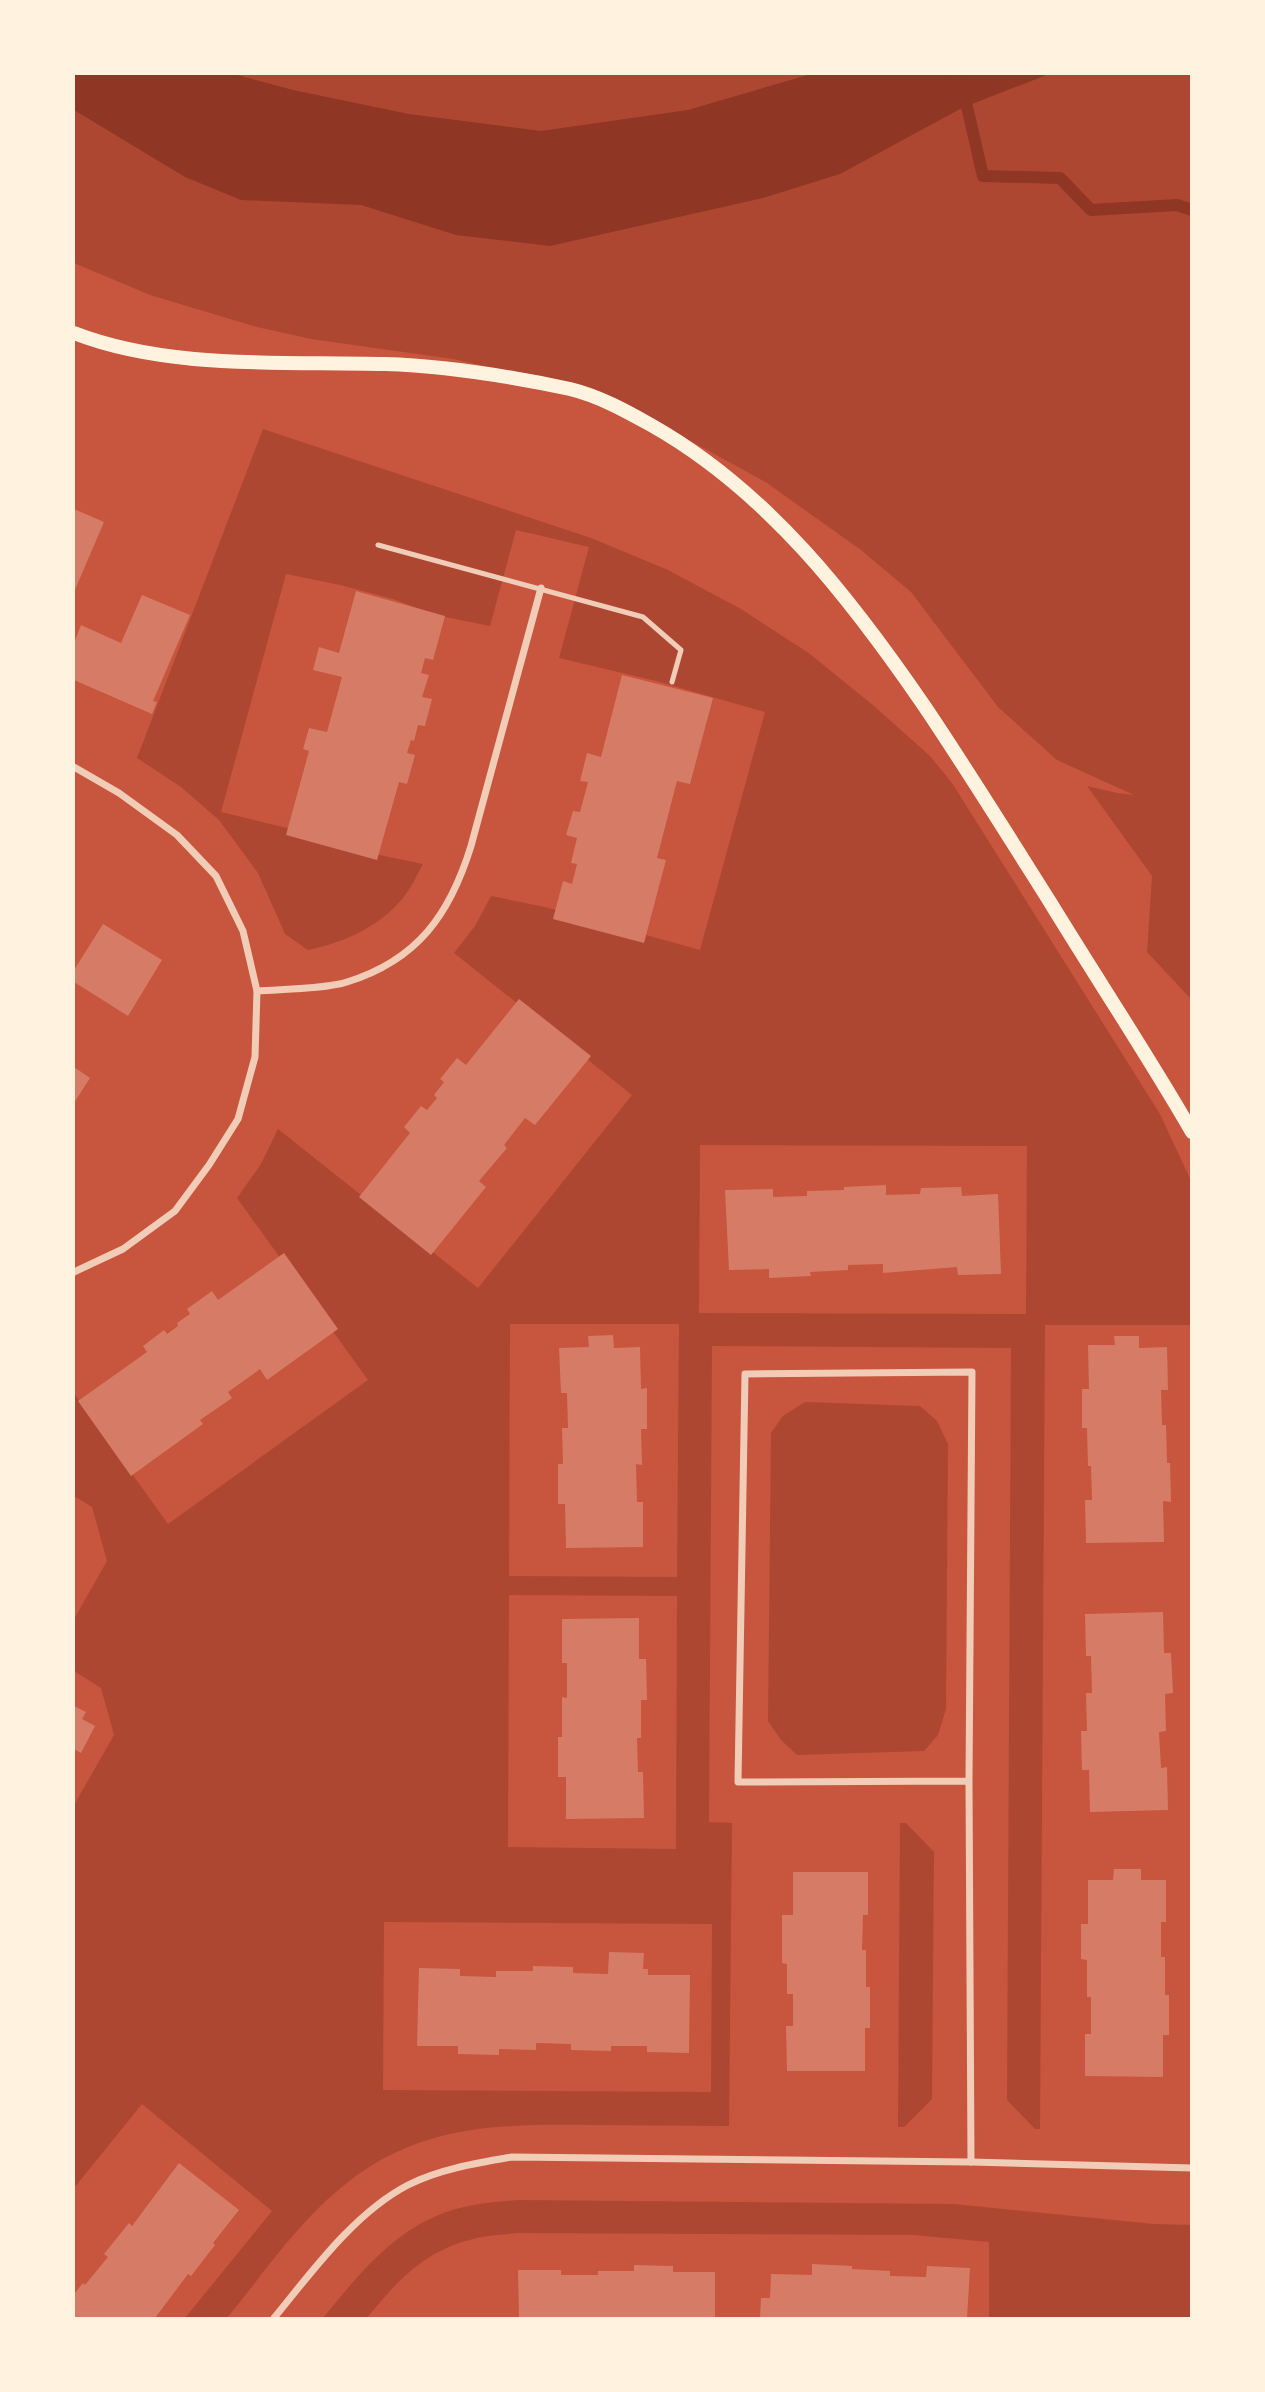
<svg xmlns="http://www.w3.org/2000/svg" width="1265" height="2392" viewBox="0 0 1265 2392" font-family="'Titillium Web',sans-serif">
<rect width="100%" height="100%" fill="#c8553d"/>
<g fill="#ae4732" fill-rule="evenodd">
<polygon points="74,74 1191,74 1191,999 1147,952 1152,876 1087,786 1117,793 1134,795 1057,760 998,707 911,592 861,550 767,483 667,428 507,371 453,359 311,339 257,327 150,295 74,263"/>
<path d="M263,429l328,109 77,32 73,39 69,45 64,52 56,50 22,27 208,331 31,67v144h-146l-5,804h-5l-28,-29 4,-752 -299,-2 -3,476 23,1 -3,303c-46,0 -92,-1 -138,-1 -90,-1 -170,-1 -244,58 -47,36 -83,90 -120,135h-42l87,-107 -130,-107 -68,84v-383l40,-70 -13,-47 -27,-17v-52l33,-58 -15,-54 -18,-11v-103l94,131 200,-144 -131,-182 24,-34 17,-35 200,159 154,-193 -178,-142 21,-27 16,-30 54,11 155,43 65,-238 -109,-31 -97,-23 30,-111 -73,-17 -26,96 -54,-11 -43,-16 -53,-14 -54,-11 -65,238 107,26 42,15 53,11c-6,11 -12,24 -20,34 -24,29 -58,44 -95,52l-23,-16 -27,-61 -39,-53 -38,-33 -44,-29zM700,1145l327,1 -1,168 -327,-1zM510,1324h169l-2,253 -168,-1zM509,1595l168,1 -1,253 -168,-2zM384,1922l328,2 -1,168 -328,-2z"/>
<polygon points="805,1402 920,1406 937,1421 948,1444 946,1709 938,1735 924,1751 797,1755 781,1740 768,1721 771,1433 783,1416"/>
<polygon points="900,1823 906,1823 934,1852 932,2099 904,2127 898,2127"/>
<path d="M517,2200l437,4 200,20 37,1v93h-202v-76l-75,-7 -398,-2c-14,2 -29,2 -43,6 -49,12 -76,42 -106,79h-44c41,-50 82,-102 151,-113 14,-3 28,-3 43,-5z"/>
</g>
<polygon fill="#8f3625" points="74,74 234,74 293,90 409,114 541,131 688,110 811,74 1049,74 962,108 840,174 763,198 550,246 456,235 361,205 241,200 185,177 74,110"/>
<g fill="none" stroke-linecap="round" stroke-linejoin="round">
<polyline stroke="#8f3625" stroke-width="12" points="955,74 965,98 983,176 1060,178 1091,210 1177,205 1192,210"/>
</g>
<g fill="#d67c66">
<polygon points="74,509 104,522 74,592"/>
<polygon points="356,591 445,616 433,660 425,658 421,673 429,675 422,697 432,699 425,726 418,725 414,741 411,740 407,753 415,755 407,784 399,782 377,860 286,835 309,751 303,749 309,728 327,732 342,677 313,670 319,647 339,653"/>
<polygon points="142,595 190,615 153,701 157,702 152,714 74,680 74,643 81,625 121,643"/>
<polygon points="622,675 713,698 690,784 677,781 657,858 666,860 644,943 553,919 563,881 572,884 577,864 571,863 577,838 566,835 573,811 580,812 588,782 580,781 587,753 601,757"/>
<polygon points="103,924 162,960 128,1016 74,982 74,970"/>
<polygon points="519,999 591,1056 535,1125 525,1118 504,1145 507,1148 479,1181 486,1187 431,1255 359,1197 410,1133 404,1127 421,1106 427,1110 437,1098 434,1095 444,1082 440,1079 457,1058 466,1065"/>
<polygon points="74,1067 90,1078 74,1103"/>
<polygon points="886,1185 886,1195 920,1194 921,1188 961,1187 962,1196 998,1194 1001,1274 958,1275 957,1267 883,1273 883,1264 848,1265 848,1270 810,1272 811,1276 769,1278 769,1269 729,1270 725,1190 773,1189 773,1197 807,1196 807,1191 844,1190 844,1187"/>
<polygon points="284,1253 338,1329 267,1380 260,1369 228,1392 232,1398 200,1420 203,1424 131,1476 78,1401 147,1352 143,1346 164,1330 167,1334 178,1326 177,1323 190,1314 187,1309 212,1291 218,1300"/>
<polygon points="613,1335 614,1348 640,1347 641,1389 647,1388 647,1429 641,1429 642,1465 636,1464 637,1502 643,1502 643,1547 566,1548 565,1504 558,1504 558,1464 563,1464 562,1428 568,1428 567,1393 561,1393 559,1348 589,1347 588,1336"/>
<polygon points="1114,1336 1139,1336 1139,1348 1167,1347 1168,1390 1161,1390 1162,1425 1166,1425 1167,1463 1170,1463 1171,1502 1163,1501 1164,1542 1086,1543 1085,1500 1092,1500 1091,1466 1088,1466 1087,1428 1082,1428 1082,1389 1089,1389 1088,1345 1115,1345"/>
<polygon points="1163,1612 1164,1653 1171,1653 1173,1693 1165,1694 1166,1731 1159,1732 1161,1768 1167,1767 1168,1810 1090,1812 1089,1770 1082,1770 1081,1731 1087,1731 1086,1693 1092,1693 1091,1656 1086,1656 1085,1614"/>
<polygon points="639,1618 639,1659 646,1659 647,1700 641,1700 641,1738 637,1738 638,1772 643,1772 644,1818 566,1819 566,1777 558,1777 558,1737 562,1737 562,1697 567,1698 567,1663 562,1663 562,1619"/>
<polygon points="74,1706 86,1712 82,1719 95,1726 81,1753 74,1749"/>
<polygon points="1114,1869 1141,1869 1141,1880 1166,1880 1166,1922 1161,1922 1161,1957 1165,1957 1165,1995 1169,1995 1169,2035 1163,2035 1163,2077 1085,2076 1085,2034 1091,2034 1091,1997 1087,1997 1087,1960 1081,1959 1081,1924 1088,1924 1088,1880 1113,1880"/>
<polygon points="793,1872 868,1872 868,1915 863,1915 862,1950 866,1950 866,1987 870,1987 870,2028 865,2028 865,2071 787,2071 786,2026 793,2026 793,1994 787,1994 787,1964 782,1963 782,1915 793,1915"/>
<polygon points="609,1952 644,1953 643,1969 648,1969 648,1975 690,1975 689,2053 647,2052 647,2046 611,2046 611,2051 571,2050 571,2044 536,2043 536,2050 499,2049 499,2055 458,2054 458,2046 417,2046 419,1968 460,1969 460,1976 496,1977 496,1971 533,1971 533,1966 573,1967 573,1973 608,1974"/>
<polygon points="179,2163 239,2210 213,2243 215,2245 191,2276 188,2274 155,2318 74,2318 74,2294 83,2283 85,2285 108,2257 104,2254 129,2223 132,2226"/>
<polygon points="812,2264 852,2266 852,2269 890,2271 890,2276 926,2277 927,2266 970,2268 967,2318 760,2318 761,2298 770,2298 771,2274 812,2275"/>
<polygon points="634,2265 673,2266 673,2272 715,2272 715,2318 519,2318 518,2270 561,2270 561,2275 598,2275 598,2271 634,2271"/>
</g>
<g fill="none" stroke-linecap="round" stroke-linejoin="round">
<polyline stroke="#f1ccb7" stroke-width="5" points="378,545 643,617 681,650 672,682"/>
<g stroke="#f1ccb7" stroke-width="7">
<polyline points="74,767 119,793 177,835 216,876 243,931 257,991 255,1057 238,1119 209,1165 175,1211 123,1249 74,1272"/>
<path d="M257,991c24,-2 69,-2 90,-9 71,-22 103,-68 124,-136l70,-258"/>
<polyline points="969,1781 972,1372 745,1374 738,1782 969,1781 971,2162"/>
<path d="M274,2318c37,-45 80,-105 134,-133 32,-16 69,-22 104,-28l459,5 221,6"/>
</g>
<path stroke="#fff3e0" stroke-width="14" d="M74,333c95,37 209,28 311,31 61,2 124,12 185,25 29,7 56,22 81,36 117,66 200,174 274,282 43,64 84,130 125,195 47,77 97,152 142,230"/>
</g>
<rect width="1265" height="2392" fill="none" stroke="#fff3e0" stroke-width="150"/>
</svg>
